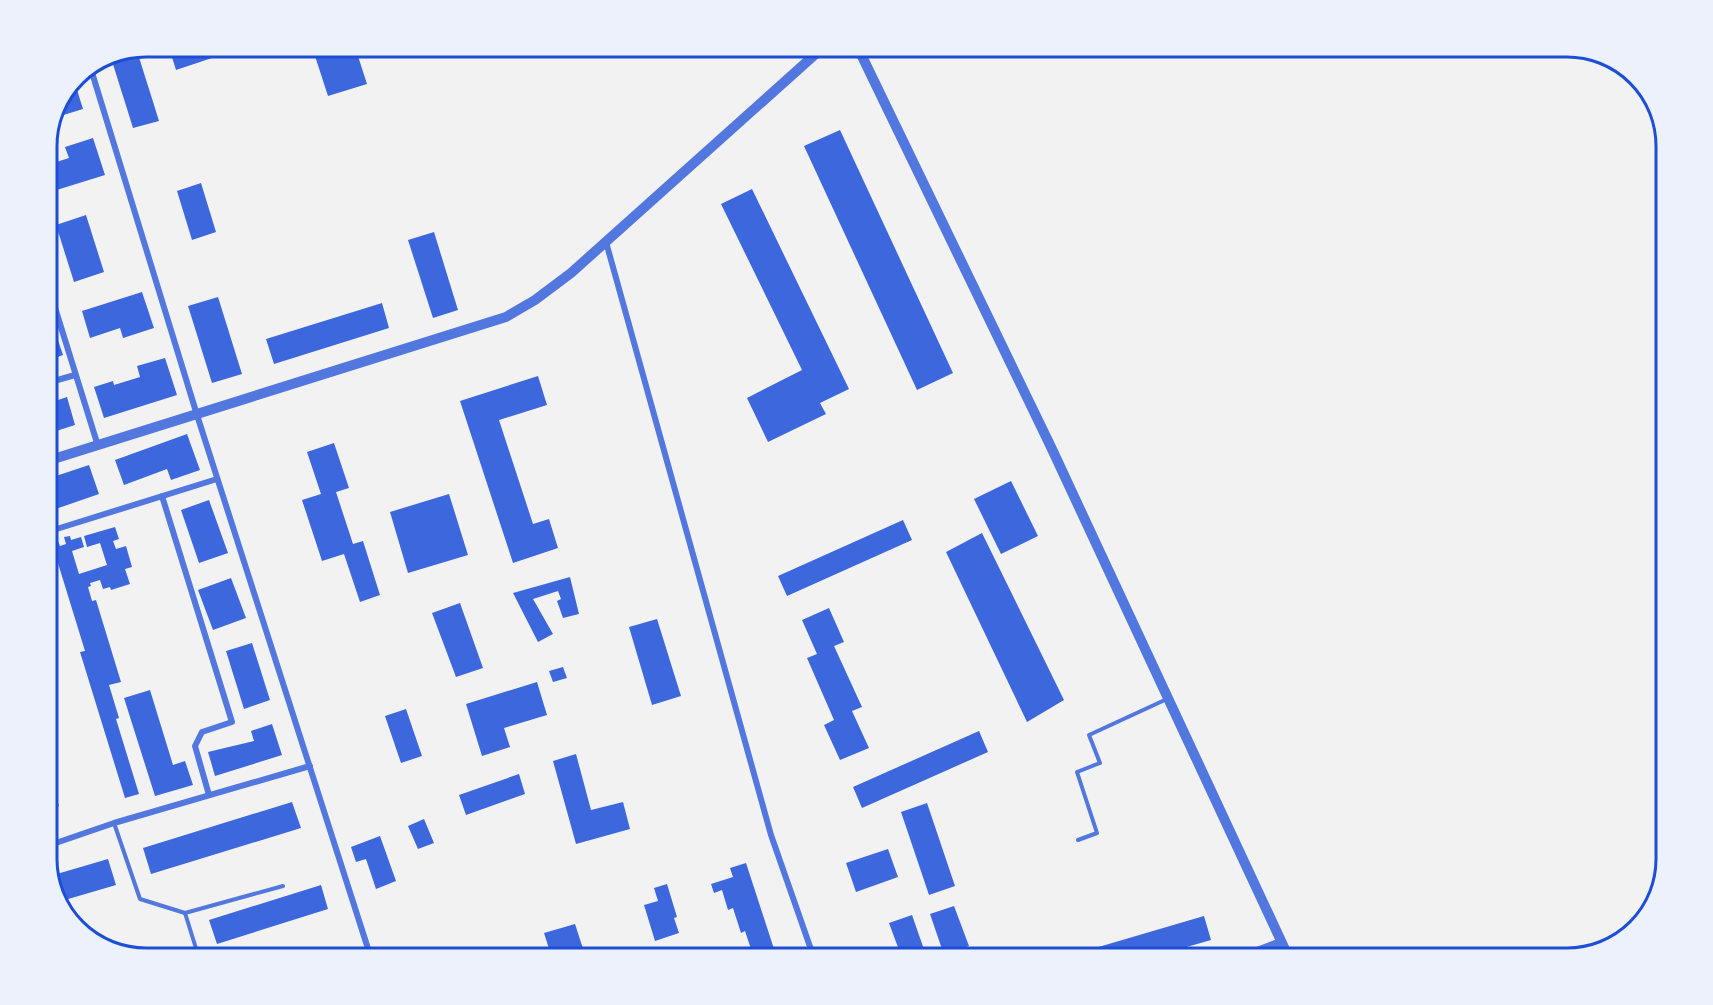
<svg xmlns="http://www.w3.org/2000/svg" width="1713" height="1005" viewBox="0 0 1713 1005" font-family="'Nunito Sans',sans-serif">
<rect width="100%" height="100%" fill="#f2f2f2"/>
<g fill="#3d67dc">
<polygon points="227,53 176,70 171,54"/>
<polygon points="314,53 357,53 367,84 328,96"/>
<polygon points="138,54 159,121 133,128 112,61"/>
<polygon points="74,80 83,109 57,117"/>
<polygon points="840,130 953,373 917,390 804,146"/>
<polygon points="93,138 105,175 47,193 47,165 69,158 65,147"/>
<polygon points="201,183 216,232 192,240 177,191"/>
<polygon points="752,189 849,389 820,403 826,414 768,442 747,398 802,370 721,204"/>
<polygon points="86,215 104,272 74,282 56,225"/>
<polygon points="434,232 458,310 433,318 408,240"/>
<polygon points="142,292 154,328 123,338 120,328 90,338 82,311"/>
<polygon points="218,297 242,374 212,383 188,306"/>
<polygon points="382,303 389,328 274,364 266,339"/>
<polygon points="47,308 63,355 47,361"/>
<polygon points="165,358 177,395 104,418 94,387 113,381 114,385 140,377 137,366"/>
<polygon points="538,376 547,405 499,420 533,524 549,519 558,548 513,563 460,401"/>
<polygon points="67,397 75,425 47,434 47,406 50,405 49,403"/>
<polygon points="187,434 200,470 171,480 167,469 124,485 115,460"/>
<polygon points="334,443 349,488 336,492 353,544 363,541 380,595 360,602 344,554 322,561 302,500 321,494 307,452"/>
<polygon points="89,465 99,494 47,512 47,479"/>
<polygon points="1011,481 1038,536 1001,554 974,499"/>
<polygon points="449,494 468,555 408,573 390,512"/>
<polygon points="209,500 228,553 199,563 181,510"/>
<polygon points="903,520 912,540 787,596 778,576"/>
<polygon points="115,527 119,539 113,541 116,549 126,546 132,567 125,569 130,584 111,590 110,587 103,589 100,580 90,583 91,586 88,587 92,601 96,600 121,682 109,685 119,718 116,719 139,794 125,798 80,652 85,651 57,560 47,563 47,549 53,547 52,543 58,541 60,546 66,544 64,537 70,536 71,540 81,537 84,547 72,551 79,574 107,565 100,543 87,547 84,536"/>
<polygon points="982,533 1064,700 1027,722 946,552"/>
<polygon points="570,577 579,614 563,618 557,601 561,599 558,591 533,599 553,634 538,642 513,593"/>
<polygon points="231,578 246,618 213,630 198,590"/>
<polygon points="460,603 483,668 456,677 432,613"/>
<polygon points="829,608 844,642 834,646 862,707 852,711 869,748 840,760 824,725 834,720 807,658 817,654 802,620"/>
<polygon points="657,619 681,696 652,705 629,627"/>
<polygon points="252,643 270,700 244,709 226,651"/>
<polygon points="563,667 567,678 553,682 549,671"/>
<polygon points="537,682 547,715 504,728 510,747 482,756 466,704"/>
<polygon points="150,690 173,765 185,761 193,785 155,796 124,698"/>
<polygon points="406,709 422,756 401,763 385,716"/>
<polygon points="272,724 282,755 215,776 208,752 254,741 251,731"/>
<polygon points="979,731 988,752 862,808 853,787"/>
<polygon points="576,754 591,810 623,802 630,829 576,844 553,761"/>
<polygon points="47,768 59,806 47,810"/>
<polygon points="519,774 525,794 466,815 459,795"/>
<polygon points="292,802 301,828 151,874 143,848"/>
<polygon points="927,803 955,886 929,895 901,812"/>
<polygon points="424,819 434,843 418,849 408,826"/>
<polygon points="380,836 396,881 376,889 366,859 356,862 351,847"/>
<polygon points="888,849 898,877 856,892 846,863"/>
<polygon points="108,859 116,885 58,902 50,876"/>
<polygon points="746,863 775,952 760,957 757,947 751,949 745,931 741,933 733,908 728,910 722,890 714,893 711,884 733,877 730,868"/>
<polygon points="667,884 677,917 674,918 679,933 655,941 644,905 658,901 654,888"/>
<polygon points="321,885 328,909 217,944 209,920"/>
<polygon points="954,906 969,946 944,955 930,914"/>
<polygon points="912,915 927,958 902,958 889,923"/>
<polygon points="1204,916 1211,940 1148,958 1061,958"/>
<polygon points="575,924 586,958 552,958 544,933"/>
</g>
<g fill="none" stroke-linecap="round" stroke-linejoin="round">
<g stroke="#5277de" stroke-width="4">
<polyline points="114,823 140,899 185,913 283,886"/>
<polyline points="1078,840 1097,833 1077,772 1100,763 1089,735 1167,699"/>
<polyline points="185,913 199,958"/>
</g>
<g stroke="#5277de" stroke-width="6">
<polyline points="90,66 197,415 371,958"/>
<polyline points="606,242 771,835 814,958"/>
<polyline points="47,282 98,446"/>
<polyline points="47,383 75,375"/>
<polyline points="162,496 232,722 202,732 195,746 209,795"/>
<polyline points="47,532 217,479"/>
<polyline points="47,846 114,823 310,766"/>
</g>
<g stroke="#5277de" stroke-width="10">
<polyline points="859,50 1051,447 1289,958"/>
<polyline points="47,461 506,317 535,300 571,273 820,50"/>
<polyline points="1242,958 1281,943"/>
</g>
</g>
<path d="M0 0H1713V1005H0ZM146 57H1567A89 89 0 0 1 1656 146V859A89 89 0 0 1 1567 948H146A89 89 0 0 1 57 859V146A89 89 0 0 1 146 57Z" fill="#edf1fc" fill-rule="evenodd"/>
<path fill="none" stroke="#1d4ed8" stroke-width="3" d="M146 57H1567A89 89 0 0 1 1656 146V859A89 89 0 0 1 1567 948H146A89 89 0 0 1 57 859V146A89 89 0 0 1 146 57Z"/>
</svg>
